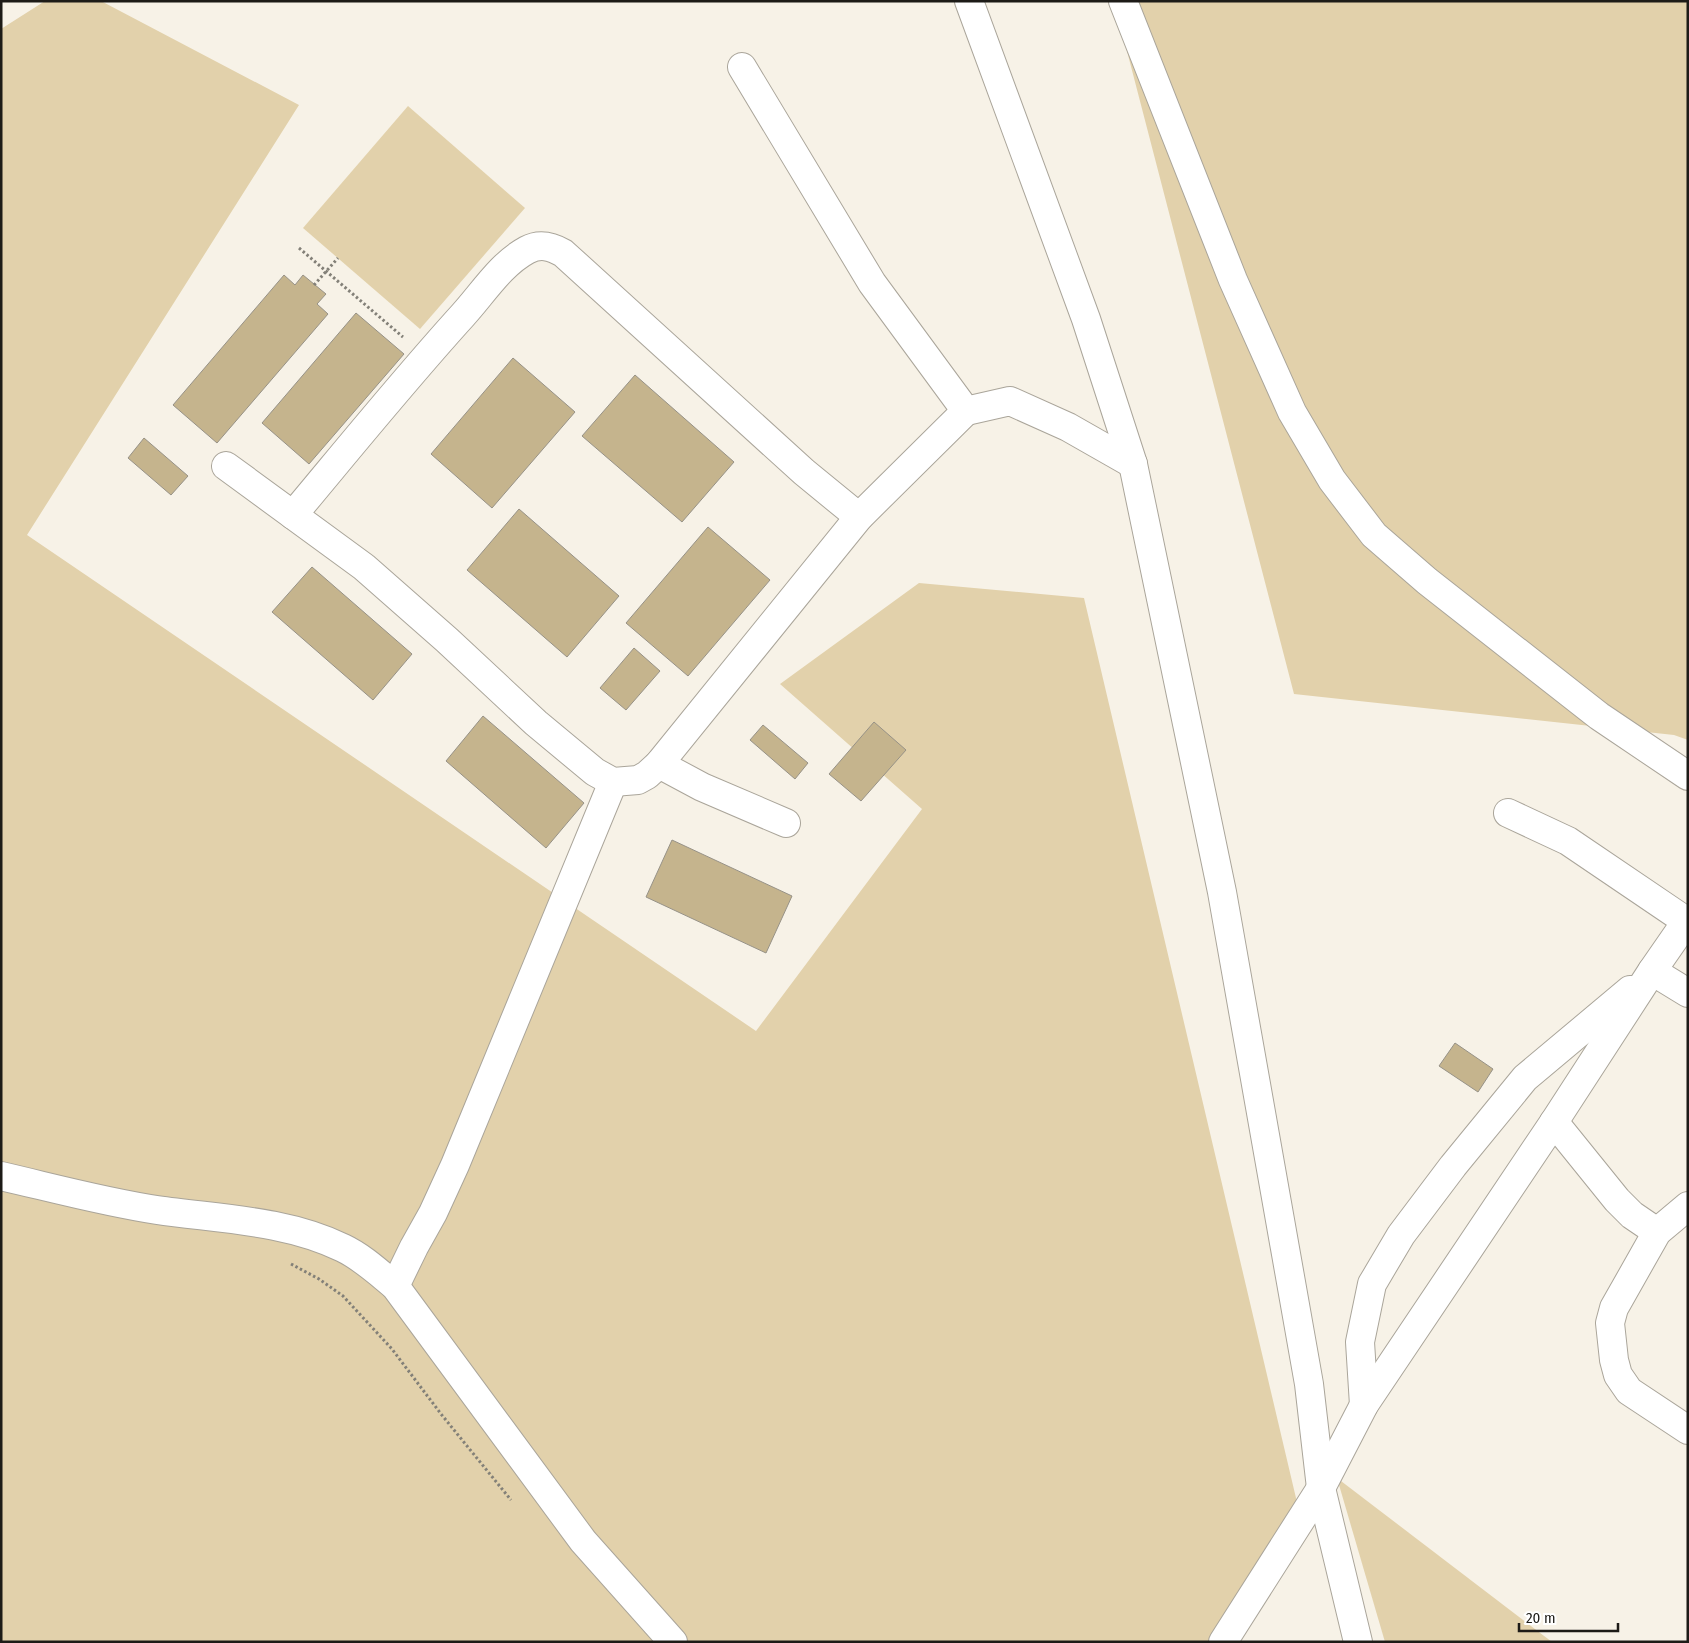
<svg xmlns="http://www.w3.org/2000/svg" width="1689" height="1643" viewBox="0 0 1689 1643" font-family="'Fira Sans Condensed',sans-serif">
<rect width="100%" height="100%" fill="#f7f2e7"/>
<g fill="#e2d1ab">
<polygon points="45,1 101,1 299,105 27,535 756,1031 922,809 780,684 919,583 1084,598 1304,1532 1228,1642 1,1642 1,29"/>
<polygon points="1114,1 1688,1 1688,740 1674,735 1294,694"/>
<polygon points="408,106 525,208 420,329 303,228"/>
<polygon points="1337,1478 1552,1642 1385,1642"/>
</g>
<g fill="#c5b48d" stroke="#979287">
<polygon points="284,275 295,285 303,275 326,294 317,304 328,314 217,443 173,405"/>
<polygon points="356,313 404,354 309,464 262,423"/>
<polygon points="513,358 575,412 492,508 431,454"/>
<polygon points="635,375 734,462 682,522 582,436"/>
<polygon points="144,438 188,476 171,495 128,458"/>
<polygon points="519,509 619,596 567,657 467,570"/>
<polygon points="708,527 770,580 688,676 626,623"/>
<polygon points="312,567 412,654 373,700 272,612"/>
<polygon points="634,648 660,671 626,710 600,688"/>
<polygon points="483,716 584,803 546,848 446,761"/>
<polygon points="874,722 906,750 861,801 829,774"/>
<polygon points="763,725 808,763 795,779 750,740"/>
<polygon points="672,840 792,896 766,953 646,897"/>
<polygon points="1455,1043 1493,1069 1478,1092 1439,1066"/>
</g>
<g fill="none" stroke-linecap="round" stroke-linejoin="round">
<g stroke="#aaa59a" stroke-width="30">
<g id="minor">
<polyline points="969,1 1086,319 1133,464 1222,892 1309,1384 1321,1488 1358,1642"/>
<polyline points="1123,1 1233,280 1292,412 1332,480 1374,535 1427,581 1599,716 1688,776"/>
<polyline points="742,67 872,283 966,411 1010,401 1068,427 1133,464"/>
<polyline points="226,466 364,567 447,640 536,723 595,772 613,782 638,780 647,775 659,764 859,517 966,411"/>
<path d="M293,515c56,-67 111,-135 170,-200 20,-22 38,-51 64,-65 13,-7 24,-4 36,3l241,219 55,45"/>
<polyline points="659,764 702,787 786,823"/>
<polyline points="1508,813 1568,841 1686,921"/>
<polyline points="1652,971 1688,993"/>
<polyline points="1554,1122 1617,1200 1632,1215 1657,1232"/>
<path d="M1,1176c52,12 103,26 156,34 62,9 129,10 186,38 19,9 35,24 52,38l188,255 90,101"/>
<polyline points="1688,1206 1657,1232 1614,1308 1610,1323 1614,1360 1618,1375 1629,1391 1688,1430"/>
<polyline points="395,1286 414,1247 433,1213 455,1165 613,782"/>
<polyline points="1364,1405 1360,1342 1372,1284 1401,1235 1453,1166 1525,1078 1630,990"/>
<polyline points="1223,1642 1321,1488 1364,1405 1554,1122 1652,971 1688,919"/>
</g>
</g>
<g stroke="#838078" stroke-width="3" stroke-dasharray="2.5 2.5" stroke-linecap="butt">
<polyline points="299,248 403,337"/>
<polyline points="314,285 338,258"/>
<polyline points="291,1264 319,1279 343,1296 392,1349 441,1414 511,1500"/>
</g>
<use href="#minor" stroke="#fff" stroke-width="28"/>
</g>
<rect width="1689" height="1643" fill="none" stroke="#1d1b17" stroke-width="5"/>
<path d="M1519 1623v8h99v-8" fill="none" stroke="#1d1b17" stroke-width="2.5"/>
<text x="1526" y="1623" font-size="15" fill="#1d1b17" stroke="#ffffff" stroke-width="4" paint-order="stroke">20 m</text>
</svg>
